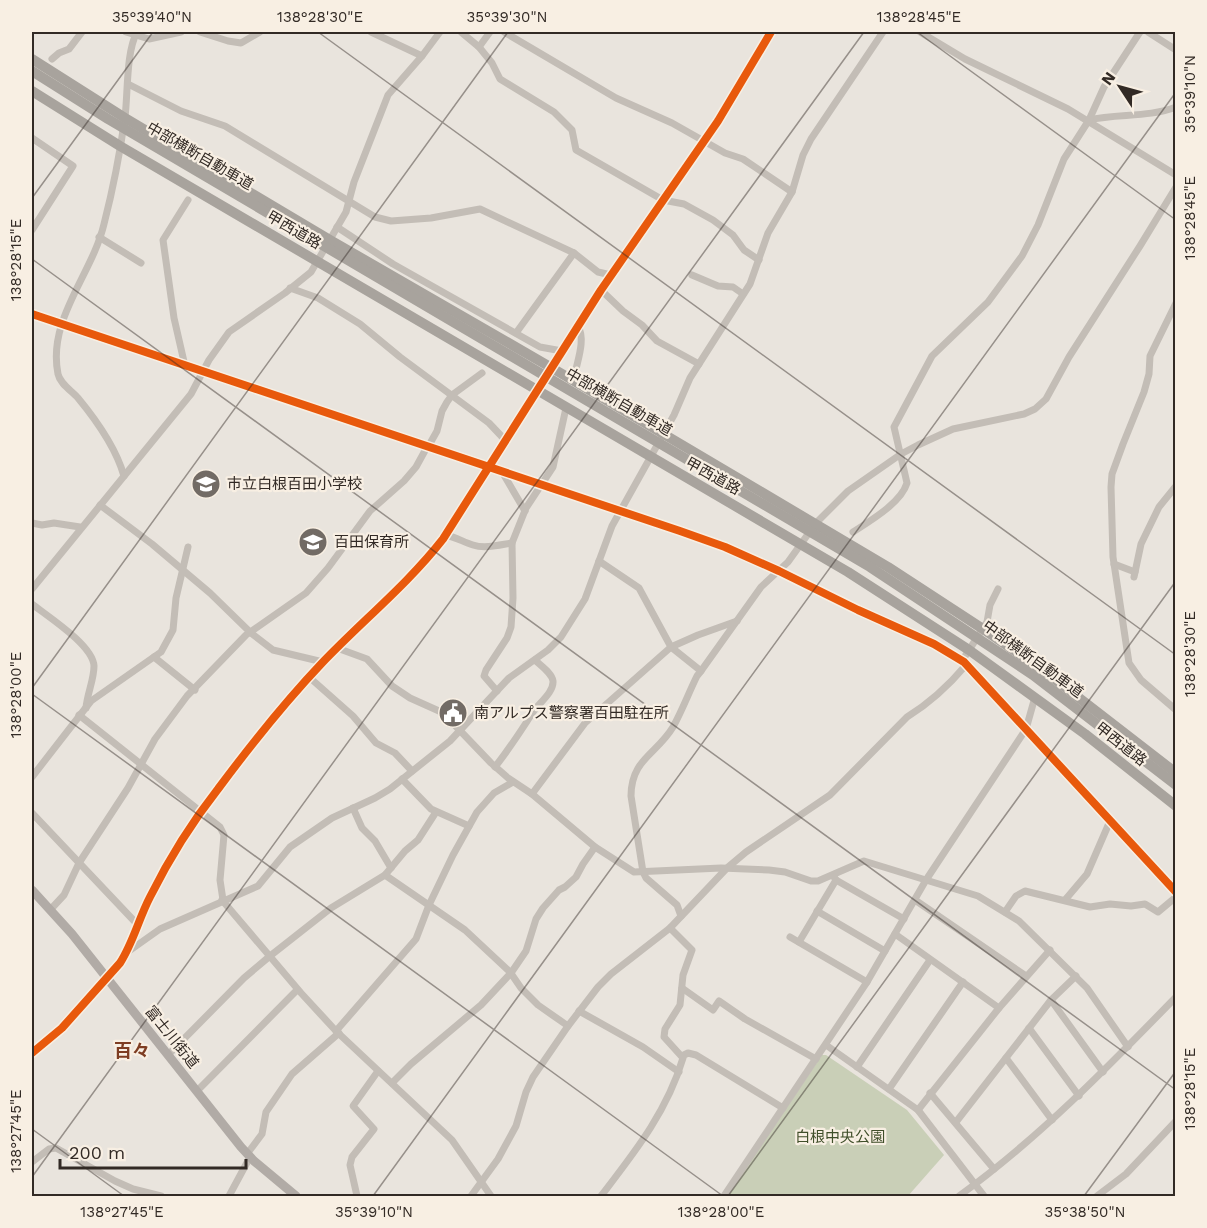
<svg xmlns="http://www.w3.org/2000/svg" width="1207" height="1228" viewBox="0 0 1207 1228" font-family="'Work Sans','Noto Sans JP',sans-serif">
<rect width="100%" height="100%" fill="#e9e4dd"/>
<polygon fill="#c9cfb7" points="822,1055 826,1055 907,1110 944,1155 908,1196 727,1196"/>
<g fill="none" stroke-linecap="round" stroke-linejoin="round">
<g stroke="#c3bdb6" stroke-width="7">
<polyline points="126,32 149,39 181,32"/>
<polyline points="200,32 228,41 241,43 260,32"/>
<polyline points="371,32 422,56"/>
<polyline points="461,32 479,47 492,63 500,79 554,112 572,130 576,150 663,200 684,204 713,220 733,235 744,250 759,260"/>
<polyline points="504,32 616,98 672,123 725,153 743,159 792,192"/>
<polyline points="920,32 965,59 1068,109 1176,175"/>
<polyline points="1148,32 1176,50"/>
<polyline points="479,47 490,32"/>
<polyline points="52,59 59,53 69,49 82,32"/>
<polyline points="128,84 181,111 225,126 375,217 391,221 431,218 480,209 574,253 598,272 611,275"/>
<path d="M1089,120c28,-7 59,-2 87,-13"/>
<polyline points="32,138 73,166 32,230"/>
<polyline points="337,227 393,264 540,347 562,351"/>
<polyline points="99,237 141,263"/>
<polyline points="692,275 718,286 733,287 743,294"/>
<polyline points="290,288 318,298 360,324 400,357 489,423 506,441"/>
<polyline points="601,290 623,311 642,325 657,341 699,364"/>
<polyline points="1176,303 1150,356 1149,374 1144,392 1123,444 1112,474 1111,487 1113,557 1129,663 1141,680 1176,710"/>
<polyline points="32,314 680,531 725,547 779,571 858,610 934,644 964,662 1176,892"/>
<polyline points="516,333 574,253"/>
<polyline points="185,366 174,318 163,240 188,200"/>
<path d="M576,369c3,-13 9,-31 2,-43"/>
<polyline points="428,447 437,431 442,411 447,402 452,395 482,373"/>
<polyline points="501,470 525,511"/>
<path d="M124,476c-8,-28 -27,-55 -46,-78 -6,-7 -18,-14 -20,-24 -11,-55 34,-99 46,-150 9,-35 16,-71 21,-107 3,-24 1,-65 12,-85"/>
<polyline points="100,505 152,544 210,593 251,633 273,650 323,662"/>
<polyline points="32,523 42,525 54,523 80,527"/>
<path d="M853,532c17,-11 48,-29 54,-49l-13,-56 38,-71 56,-54 34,-46 16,-31 26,-66 25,-39 15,-33 36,-55"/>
<path d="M445,535c11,2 18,7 28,10 12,4 26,0 39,-2"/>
<path d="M599,561l40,27 32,59 30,24 -4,5c-8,16 -15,35 -24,51 -16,27 -42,32 -42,69l12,76 3,6 31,27 4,11"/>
<polyline points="1114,564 1135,572"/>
<polyline points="1134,577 1141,544 1159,507 1176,486"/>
<polyline points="32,589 191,394 209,360 229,332 285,293 311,272 346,212 354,182 388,95 422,56 440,32"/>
<path d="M32,604c15,12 61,41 62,62 0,14 -7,28 -8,42"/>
<polyline points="337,648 367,659 392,686 410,698 439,711 447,717 491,763 508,778 532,794 595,847 634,872 721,868 769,870 785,872 811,881 818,881 864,861 978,896 1019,921 1087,988 1128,1047"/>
<polyline points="154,657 195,690"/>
<polyline points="962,661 987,622 990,605 998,589"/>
<polyline points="701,671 761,587 788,562 816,523 848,491 901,454 918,445 953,429 1024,414 1035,409 1046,399 1069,357 1140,246 1176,187"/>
<polyline points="309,677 353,716 376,743 395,753 412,771"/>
<polyline points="497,691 484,676 486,670 507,638 511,627 513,598 512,543 526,508 553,467 566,408"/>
<polyline points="79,715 220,827 224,835 220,880 223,900"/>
<path d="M495,767c14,-18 26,-36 38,-55 6,-9 21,-20 20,-31 -1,-8 -13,-16 -18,-21"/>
<polyline points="32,777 91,701 161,652 173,630 176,598 188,547"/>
<polyline points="402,779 431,809 469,826"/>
<polyline points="532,794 585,723 671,647 698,635 737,621"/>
<polyline points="353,808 362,828 375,841 391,868"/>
<polyline points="32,813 137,924"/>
<polyline points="385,875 465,930 510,972 521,988 538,1005 568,1026"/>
<polyline points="836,880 904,919"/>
<polyline points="222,900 301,993 336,1031 452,1140 491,1196"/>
<polyline points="915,900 1026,976"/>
<polyline points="1065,900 1087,874 1110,821"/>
<polyline points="51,909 64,895 79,863 128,788 155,739 187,696 246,635 306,593 328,568 370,511 404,481 416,467 427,447"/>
<polyline points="817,911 885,951"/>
<polyline points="1005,912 1016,896 1025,891 1090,907 1110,904 1131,906 1145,904 1158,912 1176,897"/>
<polyline points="895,934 999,1008"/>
<polyline points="790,937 867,982"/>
<polyline points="799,942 836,880 834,877"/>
<polyline points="129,951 160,929 258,886 290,847 332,818 375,798 390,789 450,741 509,678 548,650 561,637 585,599 612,526 674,415 690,378 750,284 768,233 792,192 803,155 811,139 883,32"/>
<polyline points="682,988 713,1010 719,1001 745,1019 816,1059"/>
<polyline points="1051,1000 1103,1072"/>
<polyline points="579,1011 643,1047 679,1072"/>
<polyline points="1029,1028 1079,1096"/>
<polyline points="336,1031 416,939 429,905 453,855 477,812 494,793 513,782"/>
<polyline points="826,1045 918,1110 984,1196"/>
<path d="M32,1053l30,-25 58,-65c13,-20 19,-45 30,-66 19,-38 42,-75 68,-108 32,-43 67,-87 104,-126 40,-42 85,-78 121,-124l158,-249 117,-169 53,-89"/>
<polyline points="168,1055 244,978 270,956 331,908 385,875 405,851 418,840 436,812"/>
<polyline points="682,1056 688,1053 696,1055 783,1108"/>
<polyline points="1006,1058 1052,1120"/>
<polyline points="857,1067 930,960"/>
<polyline points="392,1083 411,1064 481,1005 511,973 526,951 536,919 543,908 559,890 565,887 576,877 583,864 595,847"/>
<polyline points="889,1089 963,982"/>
<polyline points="197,1091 297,990"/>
<polyline points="930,1093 994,1169"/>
<polyline points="918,1110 999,1008 1050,950"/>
<polyline points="956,1122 1051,1000 1076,976"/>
<polyline points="247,1154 262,1134 266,1112 292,1074 339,1033"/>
<polyline points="32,1162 49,1149 56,1148 115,1181 133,1189 161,1196"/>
<polyline points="229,1196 250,1157"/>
<polyline points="357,1196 350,1165 352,1157 374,1129 353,1106 378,1071"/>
<path d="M471,1196l27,-37 18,-33 10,-34 7,-15 35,-51 30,-39 13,-13 59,-46 57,-60 19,-16 84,-57 77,-78c21,-13 43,-33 59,-52"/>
<path d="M601,1196c33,-43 66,-84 82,-138l-19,-21 1,-8 15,-24 3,-30 9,-25 -22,-22"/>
<polyline points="724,1196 867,982 926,880 1026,729 1035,697"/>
<path d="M959,1196c80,-58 148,-128 217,-199"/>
<polyline points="1097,1196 1126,1174 1176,1121"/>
</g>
<polyline stroke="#b1aba6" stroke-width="9" points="32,890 72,934 241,1147 254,1161 296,1196"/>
<g stroke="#a8a39d" stroke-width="10">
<polyline points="32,59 125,118 330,240 552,368 888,567 983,629 1048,674 1176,773"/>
<polyline points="32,91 120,146 848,572 969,650 1085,734 1176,806"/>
</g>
<polyline stroke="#a8a39d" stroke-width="10" points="32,71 108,119 870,567 1033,675 1176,785"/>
<g stroke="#f8efe3" stroke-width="11">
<g id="cycleway">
<polyline points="32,314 680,531 725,547 779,571 858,610 934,644 964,662 1176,892"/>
<path d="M32,1053l30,-25 58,-65c13,-20 19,-45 30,-66 19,-38 42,-75 68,-108 32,-43 67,-87 104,-126 40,-42 85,-78 121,-124l158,-249 117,-169 53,-89"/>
</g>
</g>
<use href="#cycleway" stroke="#e8590c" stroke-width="8"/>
</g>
<path fill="none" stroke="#322a25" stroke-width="1.5" stroke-opacity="0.45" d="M318,32l858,623M917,32l259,188M32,198l121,-166M32,259l1144,831M32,688l476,-656M32,694l691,502M32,1129l92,67M32,1177l832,-1145M373,1196l803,-1104M728,1196l448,-615M1084,1196l92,-125"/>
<defs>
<g id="school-disc" transform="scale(1.5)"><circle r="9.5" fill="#726b65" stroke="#f8efe3"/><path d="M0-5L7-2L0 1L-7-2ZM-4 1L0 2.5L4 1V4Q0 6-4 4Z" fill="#fff"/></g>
<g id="civic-disc" transform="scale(1.5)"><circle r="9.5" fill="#726b65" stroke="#f8efe3"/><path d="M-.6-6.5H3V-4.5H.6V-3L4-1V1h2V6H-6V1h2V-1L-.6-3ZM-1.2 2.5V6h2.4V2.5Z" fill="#fff"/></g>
</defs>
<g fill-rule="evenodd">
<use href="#school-disc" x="206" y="484"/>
<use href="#school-disc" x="313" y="542"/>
<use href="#civic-disc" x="453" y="713"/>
</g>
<g text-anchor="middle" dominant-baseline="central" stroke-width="4.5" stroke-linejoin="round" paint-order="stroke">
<g font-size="15" fill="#322a25" stroke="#f8efe3">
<text transform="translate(200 156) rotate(30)">中部横断自動車道</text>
<text transform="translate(294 230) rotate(30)">甲西道路</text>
<text transform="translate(619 402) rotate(30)">中部横断自動車道</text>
<text transform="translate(713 476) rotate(29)">甲西道路</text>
<text transform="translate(1033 659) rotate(36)">中部横断自動車道</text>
<text transform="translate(1121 744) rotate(38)">甲西道路</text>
<text transform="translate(172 1037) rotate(51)">富士川街道</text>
</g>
<g font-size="15" fill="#322a25" stroke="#f8efe3" text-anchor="start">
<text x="227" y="484">市立白根百田小学校</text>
<text x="334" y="542">百田保育所</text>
<text x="474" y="713">南アルプス警察署百田駐在所</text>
</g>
<g font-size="15" fill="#404f2a" stroke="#f8efe3">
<text x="840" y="1137">白根中央公園</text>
</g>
<g font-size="18" font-weight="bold" fill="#7e3d22" stroke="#f8efe3">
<text x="132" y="1050">百々</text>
</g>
</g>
<rect width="1207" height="1228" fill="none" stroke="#f8efe3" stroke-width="66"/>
<g transform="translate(1120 87) rotate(306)" stroke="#f8efe3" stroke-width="4.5" paint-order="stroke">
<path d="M0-4.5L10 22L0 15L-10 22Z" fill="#322a25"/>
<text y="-9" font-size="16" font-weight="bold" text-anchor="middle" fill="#322a25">N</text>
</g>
<path d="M60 1159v9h186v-9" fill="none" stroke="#322a25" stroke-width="3"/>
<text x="69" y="1159" font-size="18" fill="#322a25" stroke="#f8efe3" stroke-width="4.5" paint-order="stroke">200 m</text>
<rect x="33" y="33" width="1141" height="1162" fill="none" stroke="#322a25" stroke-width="2"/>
<g font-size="15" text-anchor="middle" fill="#322a25">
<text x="152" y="22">35°39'40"N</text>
<text x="320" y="22">138°28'30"E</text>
<text x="507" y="22">35°39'30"N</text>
<text x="919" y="22">138°28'45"E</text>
<text transform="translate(1190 94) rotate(-90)" y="5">35°39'10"N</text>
<text transform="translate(1190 218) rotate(-90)" y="5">138°28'45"E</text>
<text transform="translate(16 260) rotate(-90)" y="5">138°28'15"E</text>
<text transform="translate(1190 654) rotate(-90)" y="5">138°28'30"E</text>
<text transform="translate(16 695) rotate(-90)" y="5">138°28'00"E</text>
<text transform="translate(1190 1089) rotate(-90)" y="5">138°28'15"E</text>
<text transform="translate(16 1131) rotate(-90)" y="5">138°27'45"E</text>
<text x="122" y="1217">138°27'45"E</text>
<text x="374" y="1217">35°39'10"N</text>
<text x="721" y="1217">138°28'00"E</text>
<text x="1085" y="1217">35°38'50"N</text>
</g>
</svg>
